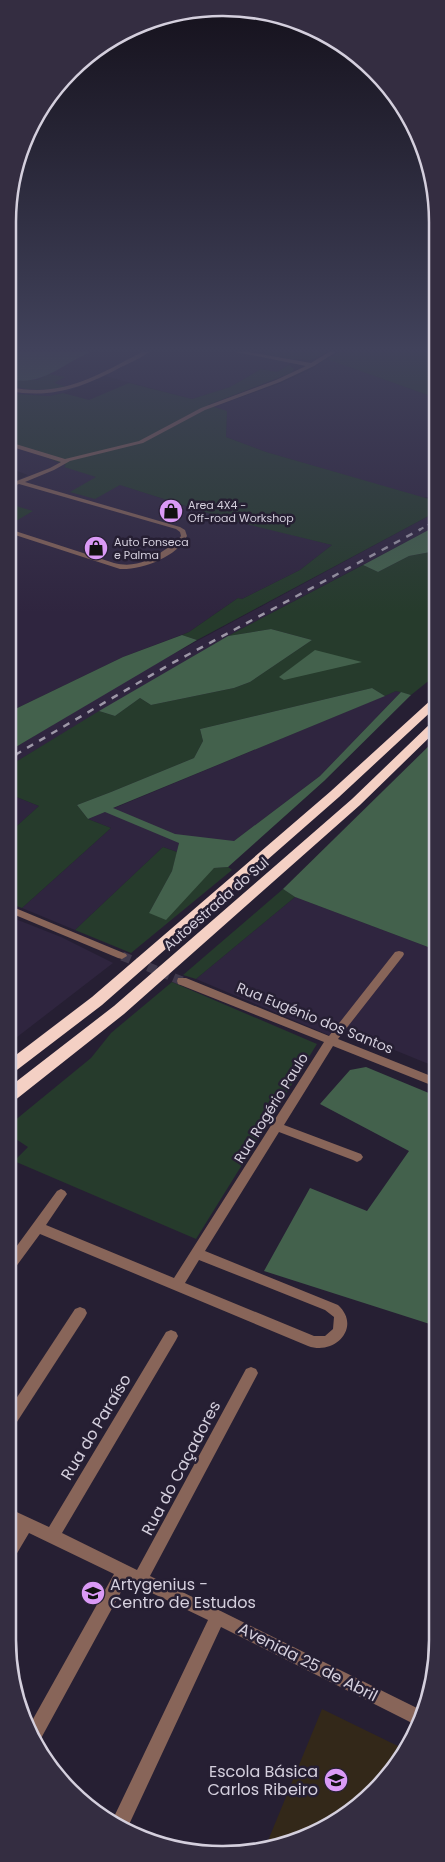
<svg xmlns="http://www.w3.org/2000/svg" width="445" height="1862" viewBox="0 0 445 1862" font-family="Poppins,sans-serif">
<rect width="100%" height="100%" fill="#261f33"/>
<g fill="#2f253f">
<polygon points="9,352 309,352 277,372 261,369 230,387 192,399 105,376 63,393 49,396 17,394 9,392"/>
<polygon points="327,359 436,398 436,495 423,498 266,452 226,437 227,412 213,407 279,384 308,371"/>
<polygon points="9,443 97,477 200,511 332,545 300,570 242,599 238,598 189,632 123,657 9,712 9,484 28,475 9,468"/>
<polygon points="436,512 436,526 228,636 9,766 9,751 142,671"/>
<polygon points="396,691 401,692 320,776 234,841 179,843 177,852 163,847 75,930 22,908 111,828 88,819"/>
<polygon points="9,794 39,806 9,833"/>
<polygon points="295,897 436,950 436,1067 338,1027 331,1036 196,979"/>
<polygon points="8,916 61,937 113,963 8,1044"/>
</g>
<polygon fill="#332819" points="322,1709 406,1750 354,1810 278,1847 265,1848"/>
<g fill="#263b2c">
<polygon points="259,352 328,352 311,360 289,359"/>
<polygon points="340,352 436,352 436,398 327,359"/>
<polygon points="289,365 294,369 291,373 208,405 227,411 226,437 266,452 436,501 436,512 197,640 182,635 189,632 238,598 242,599 300,570 332,545 230,520 120,485 95,499 70,492 96,477 64,467 66,465 9,443 9,392 17,394 49,396 63,393 89,400 129,383 192,399 230,387 261,369 277,372"/>
<path d="M49,374l16,3 -11,6 13,4c-21,4 -37,4 -58,-2v-6l28,1z"/>
<polygon points="9,504 33,511 9,525"/>
<polygon points="436,551 436,675 411,695 396,691 385,696 372,688 200,729 203,741 194,758 111,792 77,805 88,819 111,828 22,908 8,903 9,833 39,806 9,794 9,766 99,711 115,716 140,698 151,705 234,688 250,682 312,640 271,629 228,636 363,565 378,572 409,556"/>
<polygon points="163,847 177,852 172,871 149,913 214,868 228,867 232,870 131,953 75,930"/>
<polygon points="283,889 295,897 196,979 183,975"/>
<polygon points="172,982 317,1044 196,1239 14,1161 28,1147 8,1134 8,1126 91,1058 111,1033"/>
</g>
<g fill="#43614c">
<path d="M10,352h81c-30,12 -48,35 -82,27z"/>
<polygon points="436,526 436,551 409,556 378,572 363,565"/>
<polygon points="271,629 312,640 250,682 234,688 151,705 140,698 115,716 99,711 228,636"/>
<polygon points="182,635 197,640 9,751 9,712 123,657"/>
<polygon points="315,650 362,662 284,680 279,677"/>
<polygon points="372,688 385,696 113,808 175,834 234,841 320,776 401,692 411,695 324,781 228,867 214,868 166,920 149,913 172,871 179,843 105,812 88,819 77,805 111,792 194,758 203,741 200,729"/>
<polygon points="436,739 436,950 295,897 283,889"/>
<polygon points="366,1067 436,1096 436,1326 264,1271 310,1188 367,1211 409,1151 320,1104 350,1070"/>
</g>
<g fill="none" stroke-linecap="round" stroke-linejoin="round">
<polyline stroke="#40394c" stroke-width="9" stroke-dasharray="9 5" stroke-linecap="butt" points="122,956 182,981"/>
<g fill="#886559" fill-rule="evenodd">
<path d="M142,352h7c-8,6 -19,11 -28,15 -37,20 -69,32 -112,24v-4c54,11 87,-11 133,-35z"/>
<path d="M236,352h12l63,11 18,-11h7l-22,14 -34,16 -75,28 -62,33 -73,18 -16,9 -29,12 155,45 5,3 2,6c-10,21 -45,34 -67,33l-111,-36v-4l105,34c20,5 35,-2 52,-14 6,-3 11,-7 15,-13l-1,-4 -4,-3 -157,-45 -10,4v-4l41,-16 11,-6 -52,-16v-4l56,17 74,-18 62,-33 75,-28 30,-14z"/>
<polygon points="8,905 126,954 127,956 122,959 118,958 8,912"/>
<path d="M399,951l4,1 1,2 -1,2 -65,83 98,39v9l-103,-41 -49,79 77,29 2,3 -2,3 -4,2 -4,-2 -74,-28 -74,119 133,54c24,22 -3,51 -30,41l-268,-112 -28,38 -4,1v-15l49,-67 4,-2 4,2 2,3 -21,31 128,53 150,-236 -146,-58 -1,-3 1,-3h8l143,58 66,-84zM199,1260l126,50 9,7 -1,12 -8,7h-11l-129,-53z"/>
<polygon points="80,1307 85,1309 87,1313 85,1317 13,1428 8,1429 8,1411 75,1309"/>
<polygon points="171,1330 176,1332 178,1336 176,1340 62,1533 137,1570 246,1369 251,1367 256,1369 258,1373 256,1377 150,1576 421,1710 416,1725 221,1627 126,1831 112,1821 208,1620 127,1581 39,1742 37,1743 28,1728 114,1574 29,1533 13,1560 8,1562 8,1541 16,1527 8,1522 8,1508 49,1527 166,1332"/>
</g>
<g fill="#f4d0c4" fill-rule="evenodd">
<polygon points="436,698 436,707 339,797 102,1005 13,1073 8,1074 8,1061 92,997 331,791 432,699"/>
<polygon points="436,721 436,731 360,805 124,1014 14,1101 8,1103 8,1088 114,1006 352,799 432,722"/>
</g>
<polyline stroke="#9d97a7" stroke-width="2" stroke-dasharray="5 5" stroke-linecap="butt" points="419,530 436,521"/>
<polyline stroke="#9d97a7" stroke-width="2.5" stroke-dasharray="7 7" stroke-linecap="butt" points="15,755 167,666 421,529"/>
<polyline stroke="#9d97a7" stroke-width="3" stroke-dasharray="9 9" stroke-linecap="butt" points="9,759 17,754"/>
</g>
<linearGradient id="sky" x2="0" y2="1"><stop stop-color="#15111c"/><stop offset="0.57" stop-color="#41425b"/><stop offset="1" stop-color="#41425b" stop-opacity="0"/></linearGradient>
<rect width="445" height="613" fill="url(#sky)"/>
<defs>
<g id="shop-disc" transform="scale(1.25)"><circle r="9.5" fill="#da9af6" stroke="#261f33"/><path d="M-5-2.5h2.3a2.7 3.5 0 0 1 5.4 0H5L5.5 6h-11ZM-1.5-2.5h3a1.5 2.3 0 0 0-3 0Z" fill="#111"/></g>
<g id="school-disc" transform="scale(1.25)"><circle r="9.5" fill="#da9af6" stroke="#261f33"/><path d="M0-5L7-2L0 1L-7-2ZM-4 1L0 2.5L4 1V4Q0 6-4 4Z" fill="#111"/></g>
</defs>
<g fill-rule="evenodd">
<use href="#shop-disc" x="171" y="511"/>
<use href="#shop-disc" x="96" y="548"/>
<use href="#school-disc" x="93" y="1593"/>
<use href="#school-disc" x="336" y="1780"/>
</g>
<g text-anchor="middle" dominant-baseline="central" stroke-width="5" stroke-linejoin="round" paint-order="stroke">
<g font-size="11" fill="#d4cfdd" stroke="#261f33" text-anchor="start">
<text x="188" y="505">Area 4X4 -<tspan x="188" dy="13">Off-road Workshop</tspan></text>
<text x="114" y="542">Auto Fonseca<tspan x="114" dy="13">e Palma</tspan></text>
</g>
<g font-size="14" fill="#d4cfdd" stroke="#261f33">
<text transform="translate(216 904) rotate(-41)">Autoestrada do Sul</text>
<text transform="translate(315 1018) rotate(22)">Rua Eugénio dos Santos</text>
<text transform="translate(271 1108) rotate(-58)">Rua Rogério Paulo</text>
</g>
<g font-size="16" fill="#d4cfdd" stroke="#261f33">
<text transform="translate(96 1427) rotate(-59)">Rua do Paraíso</text>
<text transform="translate(181 1468) rotate(-62)">Rua do Caçadores</text>
<text transform="translate(308 1662) rotate(27)">Avenida 25 de Abril</text>
</g>
<g font-size="16" fill="#d4cfdd" stroke="#261f33" text-anchor="start">
<text x="110" y="1584">Artygenius -<tspan x="110" dy="18">Centro de Estudos</tspan></text>
<text x="318" y="1771" text-anchor="end">Escola Básica<tspan x="318" dy="18">Carlos Ribeiro</tspan></text>
</g>
</g>
<path d="M0 0H445V1862H0ZM222 16H223A206 206 0 0 1 429 222V1640A206 206 0 0 1 223 1846H222A206 206 0 0 1 16 1640V222A206 206 0 0 1 222 16Z" fill="#342d41" fill-rule="evenodd"/>
<path fill="none" stroke="#d4cfdd" stroke-width="2.5" d="M222 16H223A206 206 0 0 1 429 222V1640A206 206 0 0 1 223 1846H222A206 206 0 0 1 16 1640V222A206 206 0 0 1 222 16Z"/>
</svg>
